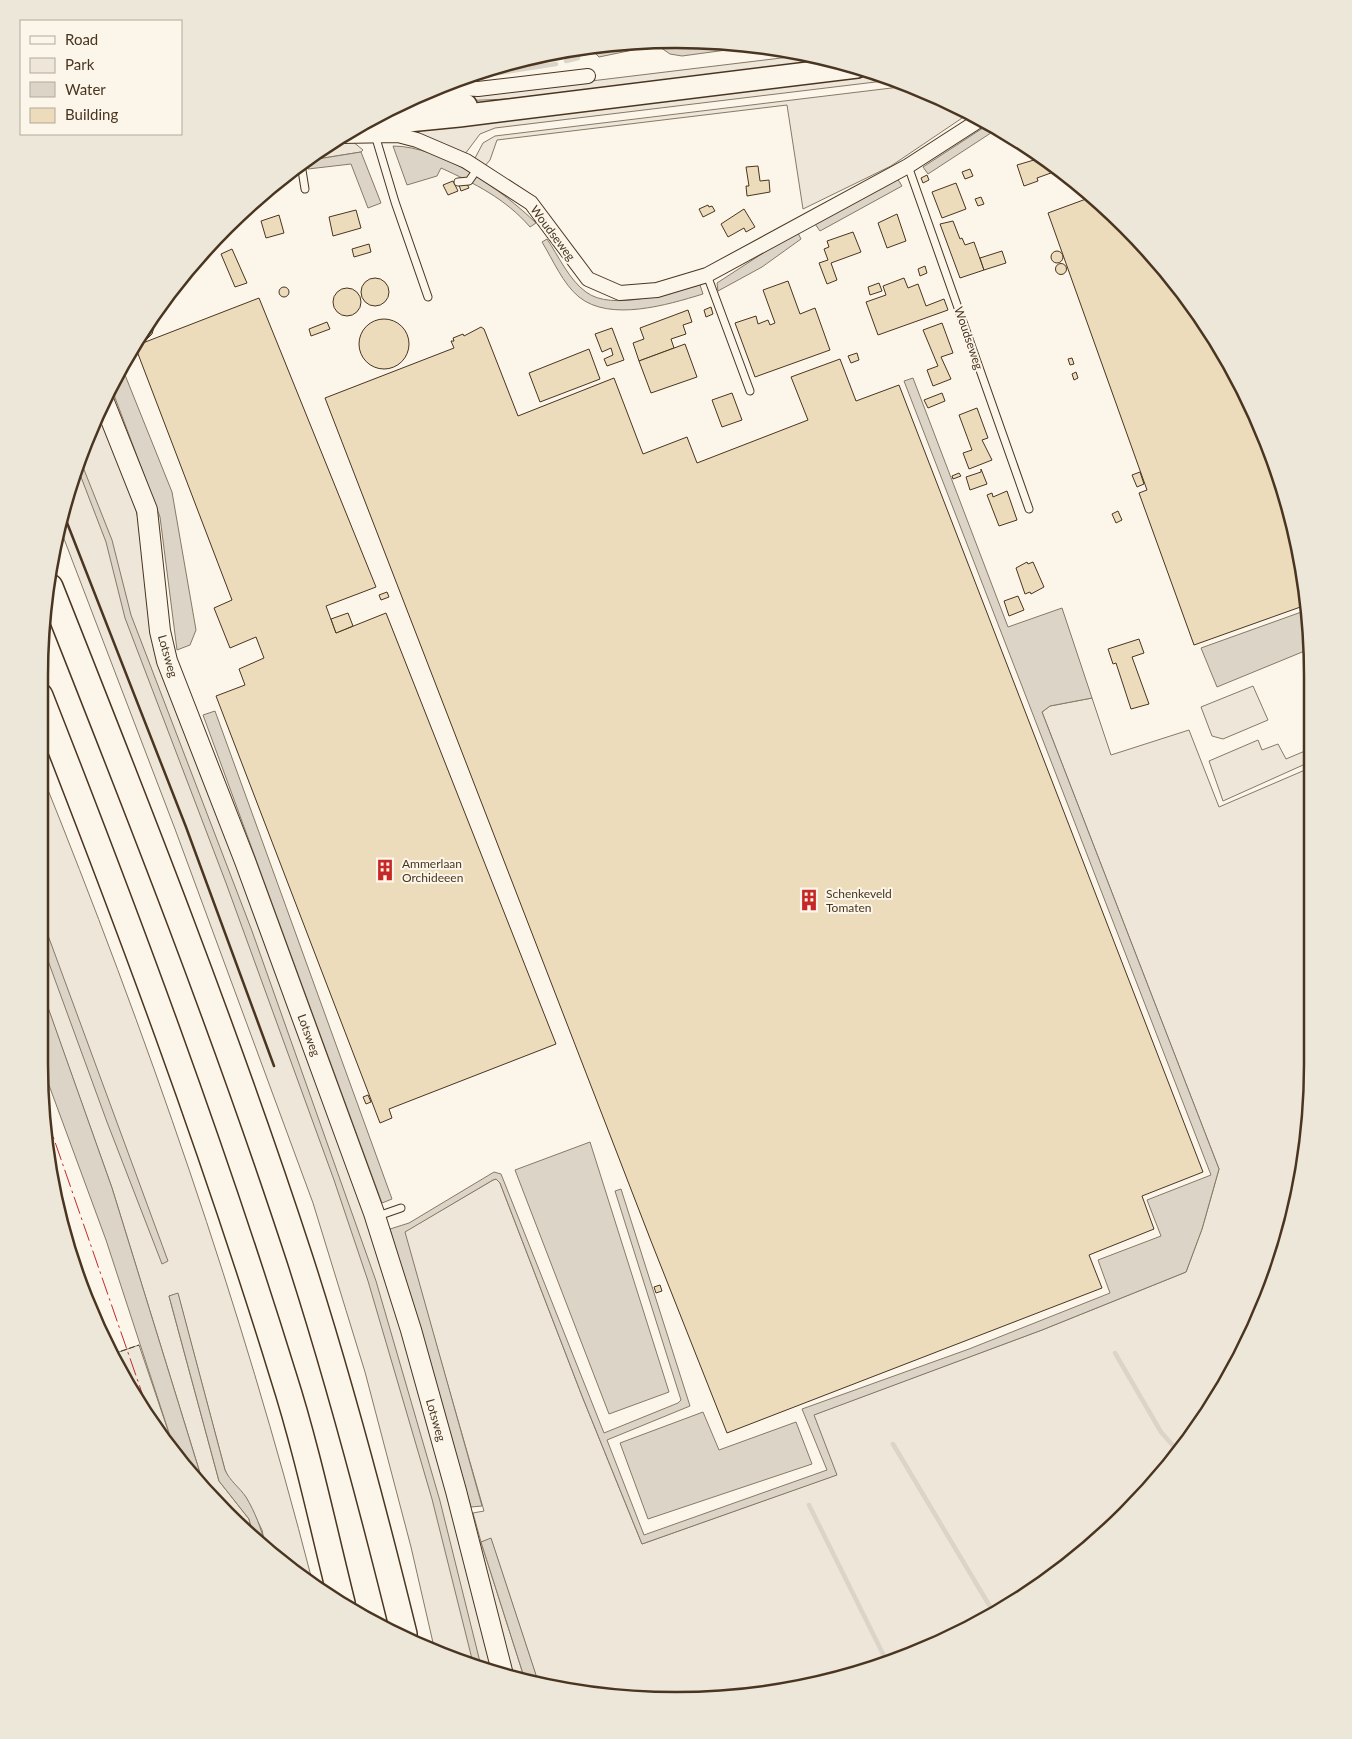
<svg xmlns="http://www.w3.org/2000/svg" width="1352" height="1739" viewBox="0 0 1352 1739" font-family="Lato,sans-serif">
<rect width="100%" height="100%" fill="#fbf6e9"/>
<g fill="#ede6d9" stroke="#887966">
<polygon points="717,40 723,41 676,47 674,43 675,42"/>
<polygon points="645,43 574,57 572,49 593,44"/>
<polygon points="806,55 837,60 508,99 458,101 413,99 428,92 454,94 492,93"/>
<polygon points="874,73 892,80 495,128 480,134 465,154 348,130 354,126 459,123"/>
<polygon points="908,86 958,104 971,112 891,166 803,209 787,105 497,140 490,160 484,167 474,160 483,143 495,136"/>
<polygon points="352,141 363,150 361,152 305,161 333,142"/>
<polygon points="100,411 136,510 141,531 154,650 247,885 363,1207 414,1363 494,1672 434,1647 411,1547 365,1372 313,1203 175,829 61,531 72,471"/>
<polygon points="1253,686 1268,720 1223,739 1212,736 1201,707"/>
<polygon points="1092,698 1111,755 1189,730 1219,807 1312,767 1313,1063 1301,1187 1265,1307 1206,1417 1096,1542 995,1615 841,1678 676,1700 538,1682 491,1539 481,1542 525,1680 511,1679 477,1547 481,1542 473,1513 484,1511 404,1232 493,1180 496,1179 500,1183 582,1396 642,1544 836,1475 813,1415 1042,1330 1186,1272 1202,1229 1219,1169 1042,712 1050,706"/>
<polygon points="1258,740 1262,750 1278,744 1286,759 1312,748 1312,761 1223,801 1209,761"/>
<path d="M40,770c107,265 201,534 272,810l-47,-36 -3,-14 -17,-34 -15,-15 -5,-11 -47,-176 -9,2 50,185 30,38 4,16 -27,-21 -22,-28 -92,-298 -73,-205z"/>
</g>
<polygon fill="#ede7d9" stroke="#887966" points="139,1345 173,1445 124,1382 113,1354"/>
<g fill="#dcd4c6" stroke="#887966">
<polygon points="723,41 756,46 682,56 670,54 657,45 599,57 596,54 645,43 675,42 676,47"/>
<polygon points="989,124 997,129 928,174 923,167"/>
<path d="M393,146c48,0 109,44 143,77l-6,4c-24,-28 -56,-44 -89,-59l-4,8 -30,9z"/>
<polygon points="361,152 381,203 368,208 351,164 308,169 305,161"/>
<polygon points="897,178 902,186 820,231 815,224"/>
<polygon points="797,231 801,239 762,267 718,291 717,283"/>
<path d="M547,239c11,16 22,41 39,53 26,20 84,0 114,-7l3,9c-36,11 -93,28 -124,3 -16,-13 -26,-37 -37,-55z"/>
<polygon points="121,365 172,492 196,630 190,645 177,650 160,517 111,387"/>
<polygon points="913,378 1008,627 1062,608 1092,698 1050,706 1042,712 1219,1169 1202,1229 1186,1272 1042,1330 814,1415 837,1475 642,1544 582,1396 500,1183 496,1179 493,1180 405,1232 482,1506 471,1507 390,1229 409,1223 494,1172 501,1174 604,1433 678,1403 681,1400 615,1191 621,1189 690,1406 607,1440 644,1535 827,1470 802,1409 969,1349 1110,1293 1098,1260 1161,1236 1147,1200 1211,1175 904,381"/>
<polygon points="79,457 112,540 131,615 252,931 376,1281 440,1501 481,1666 473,1663 432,1499 368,1281 334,1180 226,883 125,618 106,542 76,464"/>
<polygon points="1307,610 1312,648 1217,687 1201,648"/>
<polygon points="215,711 392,1199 382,1203 203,715"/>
<polygon points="39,911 168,1261 162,1264 107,1122 39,936"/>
<polygon points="39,982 112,1188 204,1486 173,1445 106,1240 39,1058"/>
<polygon points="590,1142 669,1392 609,1414 515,1170"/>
<path d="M178,1293l47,177c5,11 14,17 21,27 9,15 15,31 19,47l-12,-9 -4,-16 -30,-38 -50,-185z"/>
<polygon points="703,1412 719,1450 796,1422 812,1464 648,1519 620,1443"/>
<polygon points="491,1538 536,1675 538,1682 525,1680 481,1542"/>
</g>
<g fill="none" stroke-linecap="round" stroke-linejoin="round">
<g stroke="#dcd4c6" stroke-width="4.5">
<polyline points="572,49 573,59"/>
<polyline points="566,61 578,58"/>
<polyline points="485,75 556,64"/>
<polyline points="1115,1353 1161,1432 1177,1450"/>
<polyline points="893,1444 995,1615"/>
<polyline points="809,1505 886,1660"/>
</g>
</g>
<g fill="#ecdcbc" stroke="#4a3520">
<polygon points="1031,150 1062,169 1037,178 1038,181 1024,186 1017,165 1034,160"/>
<polygon points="758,166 760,181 769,180 770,192 747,196 746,186 749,186 746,167"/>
<polygon points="970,169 973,176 965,179 962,172"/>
<polygon points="927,175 929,180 923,183 921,178"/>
<polygon points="453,181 458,191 448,195 443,185"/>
<polygon points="466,182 469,188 461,191 459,185"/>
<polygon points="956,183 966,209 942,218 932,192"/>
<polygon points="1083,188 1155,256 1228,357 1280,471 1306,605 1194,645 1139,493 1147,490 1048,213 1086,199"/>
<polygon points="255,197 258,208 250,210 251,214 243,217 241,212"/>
<polygon points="981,197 984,204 978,206 975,199"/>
<polygon points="708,205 709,207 712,206 715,211 703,217 699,209"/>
<polygon points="744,209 755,227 746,232 744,228 728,237 721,224"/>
<polygon points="356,210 361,228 333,236 329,217"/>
<polygon points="897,214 906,241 887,248 878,223"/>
<polygon points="279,215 284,233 266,238 261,221"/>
<polygon points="953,221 960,239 962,238 965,245 974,242 984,270 960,278 940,224"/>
<polygon points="853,232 861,252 831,263 837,280 827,284 819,263 828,260 824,249 829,247 827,241"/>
<polygon points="369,244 371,252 354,257 352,249"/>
<polygon points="232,249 247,283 235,287 221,254"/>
<circle cx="1057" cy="257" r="6"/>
<polygon points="1002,251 1006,263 984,270 980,258"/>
<circle cx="1061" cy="269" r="5.5"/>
<polygon points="925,266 927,273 920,276 918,269"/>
<polygon points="904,278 908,288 918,284 926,306 944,299 948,310 878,335 866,302 886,295 883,286"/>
<circle cx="375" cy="292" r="14"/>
<polygon points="788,281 800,314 815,308 830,350 755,377 735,323 756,316 758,324 768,320 770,325 775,323 763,290"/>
<polygon points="879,283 882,291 870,295 868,287"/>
<circle cx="284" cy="292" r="5"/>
<circle cx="347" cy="302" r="14"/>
<polygon points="259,298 376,587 326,606 336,633 386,613 556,1044 389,1109 392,1118 380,1123 216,696 245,685 239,669 264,658 256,637 230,648 214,608 232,600 135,346"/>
<polygon points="711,307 713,314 706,317 704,310"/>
<polygon points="688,310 692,322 683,325 686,334 671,339 674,348 639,361 633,343 644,339 640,328"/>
<polygon points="151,318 154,327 152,334 146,340 136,340"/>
<circle cx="384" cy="344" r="25"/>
<polygon points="327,322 330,329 311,336 309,329"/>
<polygon points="942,323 953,353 941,357 951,379 933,386 927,370 938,366 923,330"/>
<polygon points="481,327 484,329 518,416 614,378 643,454 687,437 697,463 808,420 791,377 840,359 856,401 899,385 1203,1172 1142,1196 1154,1229 1089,1255 1102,1288 727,1433 651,1241 325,398 454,348 451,341 454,341 453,338 463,334 464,336"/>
<polygon points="612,328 624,360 607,366 604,359 613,355 611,348 602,352 595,334"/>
<polygon points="685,344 697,377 651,393 639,361"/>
<polygon points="589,349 600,379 540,402 529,373"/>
<polygon points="857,353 859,360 851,363 848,356"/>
<polygon points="1072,358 1074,364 1070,365 1068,359"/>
<polygon points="1076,372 1078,378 1074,380 1072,374"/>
<polygon points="732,393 742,420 722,427 712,400"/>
<polygon points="942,393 945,401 928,408 924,400"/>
<polygon points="977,408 988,438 982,440 992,460 969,469 963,453 972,450 959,415"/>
<polygon points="981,469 987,484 970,490 966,477 981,472"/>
<polygon points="1140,472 1144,484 1137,487 1132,475"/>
<polygon points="959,473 961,476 953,479 952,476"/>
<polygon points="1007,491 1017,520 999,526 987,495 992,493 993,497"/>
<polygon points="1118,511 1122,520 1116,523 1112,514"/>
<polygon points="1027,562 1028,564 1033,562 1044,587 1031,594 1030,592 1025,594 1016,568"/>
<polygon points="387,592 389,597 381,600 379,595"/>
<polygon points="1018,596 1024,610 1009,616 1004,601"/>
<polygon points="348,613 353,626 336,633 331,619"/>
<polygon points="1139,639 1144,653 1132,657 1149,704 1131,709 1116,663 1113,664 1108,649"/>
<polygon points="368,1095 371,1102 366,1104 363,1097"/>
<polygon points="660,1285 662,1291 656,1293 654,1287"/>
</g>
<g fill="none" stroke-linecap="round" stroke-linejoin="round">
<g stroke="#4a3520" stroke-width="9">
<g id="lane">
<polyline points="375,135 395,202 428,297"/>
<polyline points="301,164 305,189"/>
<polyline points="908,166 1029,509"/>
<polyline points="458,182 469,181 478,168"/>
<polyline points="707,275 750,391"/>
<polyline points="378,1216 401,1208"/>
</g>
</g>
<g stroke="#4a3520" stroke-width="16">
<g id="street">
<polyline points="438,87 478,89 588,76"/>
<polyline points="341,136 398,135 417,140 466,161 531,203 588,279 620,293 657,290 707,275 908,166 981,119"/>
</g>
</g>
<g stroke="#4a3520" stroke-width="22">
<polyline id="secondary" points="104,402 147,510 160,631 167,661 245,861 374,1213 411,1330 456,1491 503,1675"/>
</g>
<g stroke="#4a3520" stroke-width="24">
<g id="primary">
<polyline points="407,102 466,105"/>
<polyline points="363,121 408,121 459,116 857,67"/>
</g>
</g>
<g stroke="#4a3520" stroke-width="28">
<g id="highway">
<path d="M50,587c88,222 176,445 250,672 40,124 73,249 104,375"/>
<path d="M40,696c88,224 172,449 243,679 24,75 40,152 59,228"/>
</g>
</g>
<use href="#lane" stroke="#fbf6e9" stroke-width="7"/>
<use href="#street" stroke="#fbf6e9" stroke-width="14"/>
<use href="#secondary" stroke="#fbf6e9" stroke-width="20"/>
<use href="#primary" stroke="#fbf6e9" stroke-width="21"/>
<use href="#highway" stroke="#fbf6e9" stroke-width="25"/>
<polyline stroke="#4a3520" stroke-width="1" stroke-dasharray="6 2.5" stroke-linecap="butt" points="113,1354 139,1345"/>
<polyline stroke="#4a3520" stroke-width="2.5" points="64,515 186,827 274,1066"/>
<polyline stroke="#c62828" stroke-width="1" stroke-dasharray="18 4 2.5 4" stroke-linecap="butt" points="46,1116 150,1416"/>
</g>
<defs>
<g id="building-bare" transform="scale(1.725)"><path d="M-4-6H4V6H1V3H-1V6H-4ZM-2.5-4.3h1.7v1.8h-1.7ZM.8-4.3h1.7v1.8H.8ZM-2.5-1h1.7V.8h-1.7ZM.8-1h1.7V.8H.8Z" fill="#c62828" stroke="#fbf6e9" stroke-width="2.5" paint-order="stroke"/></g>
</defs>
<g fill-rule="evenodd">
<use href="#building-bare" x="385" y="870"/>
<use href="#building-bare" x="809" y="900"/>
</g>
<g text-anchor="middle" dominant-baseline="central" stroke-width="4" stroke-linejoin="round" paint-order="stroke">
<g font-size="12" fill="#4a3520" stroke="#fbf6e9">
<text transform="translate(553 233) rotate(53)">Woudseweg</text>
<text transform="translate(969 338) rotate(71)">Woudseweg</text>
<text transform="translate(168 656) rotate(74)">Lotsweg</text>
<text transform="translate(309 1035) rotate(70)">Lotsweg</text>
<text transform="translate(436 1420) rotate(74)">Lotsweg</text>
</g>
<g font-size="12" fill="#4a3520" stroke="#fbf6e9" text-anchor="start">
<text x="402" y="863">Ammerlaan<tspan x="402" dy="14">Orchideeen</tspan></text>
<text x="826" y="893">Schenkeveld<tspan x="826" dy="14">Tomaten</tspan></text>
</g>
</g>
<path d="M0 0H1352V1739H0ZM676 48H676A628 628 0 0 1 1304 676V1064A628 628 0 0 1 676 1692H676A628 628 0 0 1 48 1064V676A628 628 0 0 1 676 48Z" fill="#ede7d9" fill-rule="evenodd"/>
<path fill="none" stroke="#4a3520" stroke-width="2.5" d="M676 48H676A628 628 0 0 1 1304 676V1064A628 628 0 0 1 676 1692H676A628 628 0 0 1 48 1064V676A628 628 0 0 1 676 48Z"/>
<rect x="20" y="20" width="162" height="115" fill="#fbf6e9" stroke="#b4a999"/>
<rect x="30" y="36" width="25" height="8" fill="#fbf6e9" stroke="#b4a999"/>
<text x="65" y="45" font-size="15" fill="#4a3520">Road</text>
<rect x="30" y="58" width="25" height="15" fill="#ede6d9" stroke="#b4a999"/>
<text x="65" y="70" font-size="15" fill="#4a3520">Park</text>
<rect x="30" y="82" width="25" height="15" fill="#dcd4c6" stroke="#b4a999"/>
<text x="65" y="95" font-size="15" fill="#4a3520">Water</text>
<rect x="30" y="108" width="25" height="15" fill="#ecdcbc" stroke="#b4a999"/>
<text x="65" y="120" font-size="15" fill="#4a3520">Building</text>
</svg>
